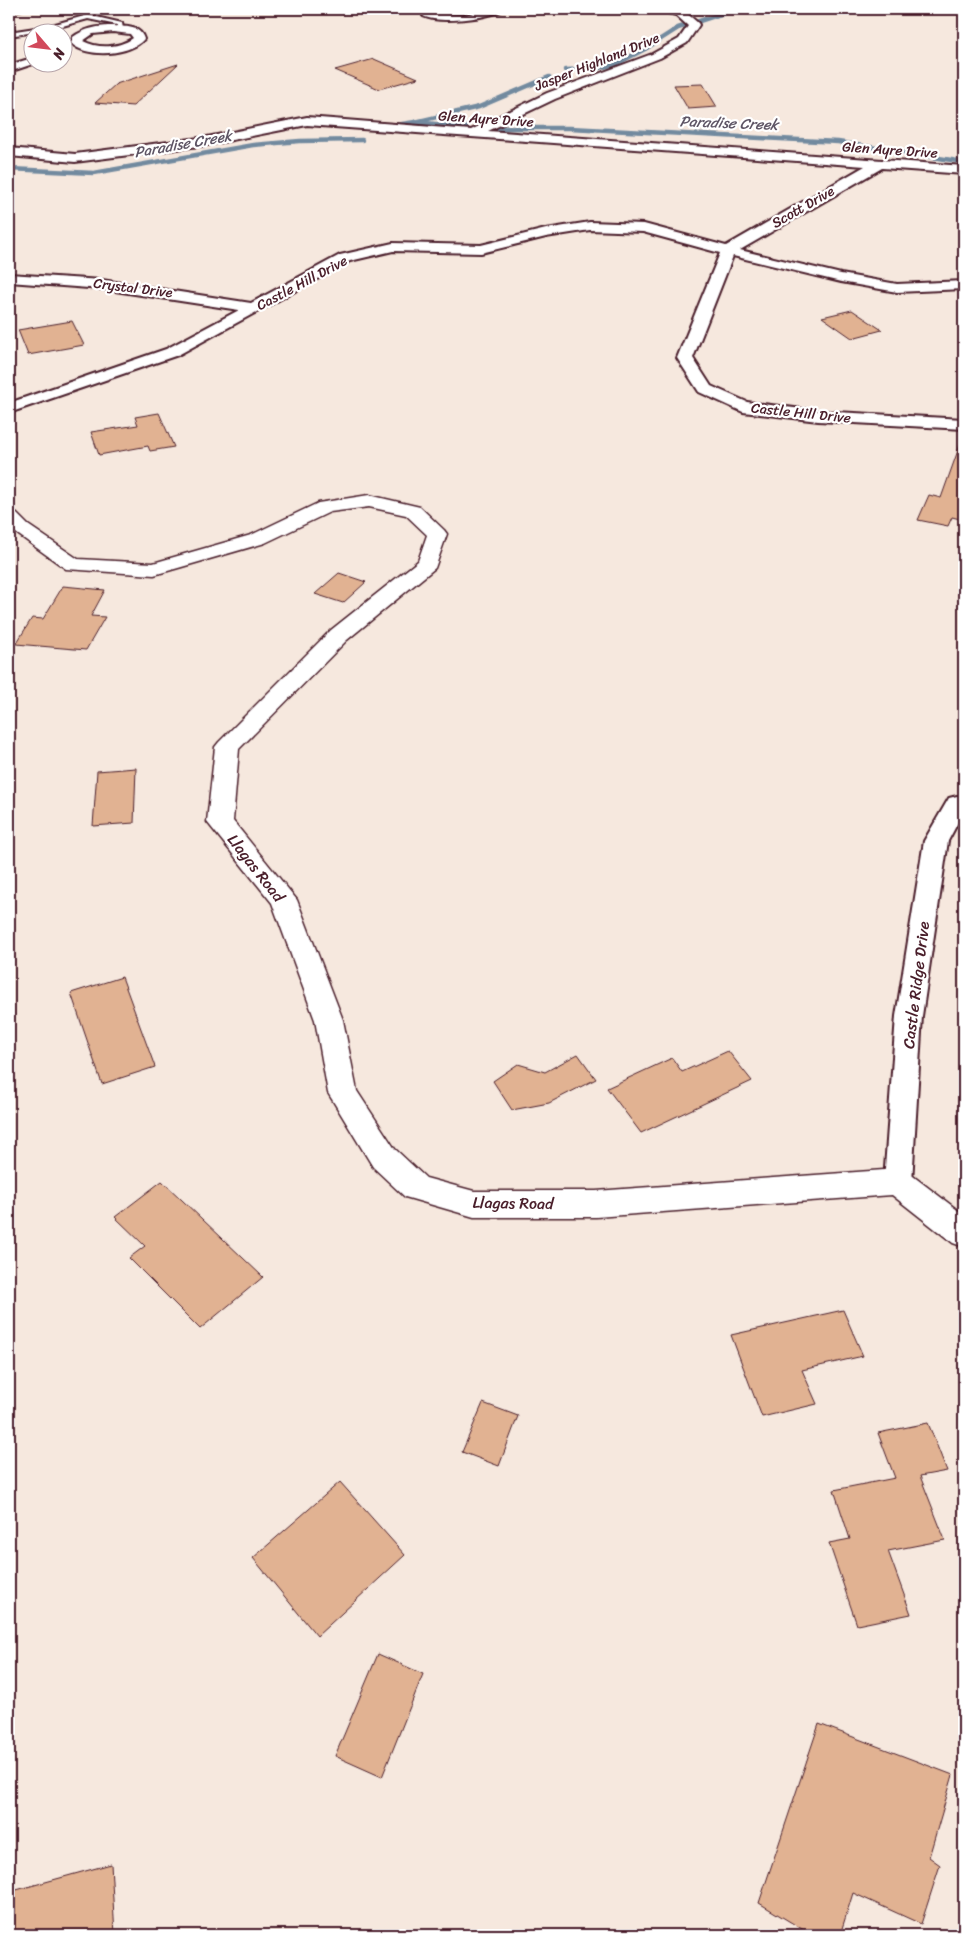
<svg xmlns="http://www.w3.org/2000/svg" width="973" height="1944" viewBox="0 0 973 1944" font-family="Sriracha,sans-serif">
<rect width="100%" height="100%" fill="#f6e8de"/>
<filter id="ink" filterUnits="userSpaceOnUse"><feTurbulence type="fractalNoise" baseFrequency=".02" numOctaves="2"/><feDisplacementMap in="SourceGraphic" scale="10" xChannelSelector="R" yChannelSelector="G"/><feConvolveMatrix kernelMatrix="1 2 1 2 8 2 1 2 1" color-interpolation-filters="sRGB"/></filter>
<g filter="url(#ink)">
<g fill="none" stroke-linecap="round" stroke-linejoin="round">
<g stroke="#728a9f" stroke-width="4.5">
<polyline points="565,70 595,69 616,64 645,49 678,28 736,9"/>
<polyline points="415,122 479,107 549,77"/>
<polyline points="396,125 415,122 466,127"/>
<polyline points="490,128 570,128 838,142 964,162"/>
<polyline points="9,169 94,173 253,145 300,141 362,140"/>
</g>
</g>
<g fill="#e1b292" stroke="#4a1f2b">
<polygon points="374,59 418,78 379,89 335,70"/>
<polygon points="178,64 133,106 95,103 116,84"/>
<polygon points="703,84 717,107 688,109 674,85"/>
<polygon points="852,310 882,330 852,338 822,317"/>
<polygon points="72,321 84,345 28,355 18,330"/>
<polygon points="159,413 174,447 150,451 148,446 99,455 91,432 138,425 135,417"/>
<polygon points="961,442 964,442 964,520 952,517 948,526 918,520 929,495 941,498"/>
<polygon points="339,573 366,582 343,603 315,594"/>
<polygon points="63,586 105,590 91,616 105,617 86,650 16,644 32,618 43,619"/>
<polygon points="136,768 134,823 93,826 97,771"/>
<polygon points="122,977 155,1067 102,1084 71,993"/>
<polygon points="728,1051 752,1081 641,1133 607,1088 672,1058 682,1072"/>
<polygon points="578,1054 596,1079 549,1103 512,1110 493,1081 518,1064 545,1072"/>
<polygon points="162,1181 263,1277 200,1329 129,1258 145,1246 115,1217"/>
<polygon points="843,1310 863,1356 802,1370 817,1404 762,1417 731,1335"/>
<polygon points="483,1403 518,1416 499,1466 462,1452"/>
<polygon points="928,1423 947,1471 920,1476 945,1540 888,1551 911,1614 857,1625 829,1543 850,1539 834,1490 895,1478 878,1433"/>
<polygon points="340,1482 405,1555 317,1636 253,1558"/>
<polygon points="378,1654 423,1674 382,1777 335,1756"/>
<polygon points="819,1724 953,1775 929,1857 940,1865 921,1924 853,1893 840,1935 812,1935 759,1903"/>
<polygon points="111,1864 115,1935 9,1935 9,1892"/>
</g>
<g fill="none" stroke-linecap="round" stroke-linejoin="round">
<g stroke="#4a1f2b" stroke-width="4">
<g id="service">
<polygon points="9,9 23,9 9,12"/>
<path d="M497,9h7c-16,10 -65,15 -81,7l3,-2 38,1z"/>
<polygon points="88,15 122,23 123,29 118,30 117,25 88,19 48,30 9,36 9,32 48,26"/>
</g>
</g>
<g stroke="#4a1f2b" stroke-width="4">
<g id="minor">
<polygon points="659,9 684,11 698,23 699,25 687,43 660,58 555,99 488,131 964,166 964,174 882,168 740,250 841,274 897,284 964,281 964,289 897,292 841,282 733,256 693,358 711,386 747,402 818,411 964,419 964,429 818,421 743,412 699,392 677,358 720,253 643,232 590,230 546,237 481,253 393,251 350,261 178,355 9,413 9,403 166,349 239,310 102,289 9,282 9,274 102,280 251,303 340,255 393,243 481,245 546,229 590,222 644,224 726,246 865,166 307,125 207,145 75,162 9,156 9,148 75,154 207,137 307,117 471,130 547,93 652,54 679,39 688,26 676,15 660,11"/>
<path d="M113,26c12,1 27,-1 31,13 -13,16 -58,20 -73,4l2,-6c12,-9 26,-11 40,-11zM113,32l17,2 3,4c-14,10 -35,11 -50,3l10,-7z"/>
<polygon points="32,58 32,62 36,63 9,72 9,65"/>
<polygon points="957,796 964,797 964,811 948,841 922,1016 912,1182 908,1190 898,1194 888,1190 884,1182 896,1016 924,841 949,798"/>
</g>
</g>
<g stroke="#4a1f2b" stroke-width="3">
<polygon id="tertiary" points="369,495 420,507 444,530 447,534 435,568 347,640 239,749 233,821 297,900 343,1020 357,1091 395,1149 426,1178 474,1191 596,1191 898,1169 909,1173 964,1215 964,1247 953,1243 892,1195 596,1217 474,1217 405,1197 373,1167 333,1101 328,1093 315,1020 272,903 207,822 215,747 219,742 331,630 418,561 427,535 406,515 369,507 330,512 265,543 154,575 66,569 9,528 9,511 16,513 28,525 78,559 153,563 251,535 318,503"/>
</g>
<use href="#service" fill="#fff" fill-rule="evenodd"/>
<use href="#minor" fill="#fff" fill-rule="evenodd"/>
<use href="#tertiary" fill="#fff" fill-rule="evenodd"/>
</g>
</g>
<g text-anchor="middle" dominant-baseline="central" stroke-width="4.5" stroke-linejoin="round" paint-order="stroke">
<g font-size="14" fill="#4a1f2b" stroke="#fff">
<text transform="translate(597 62) rotate(-22)">Jasper Highland Drive</text>
<text transform="translate(486 119) rotate(4)">Glen Ayre Drive</text>
<text transform="translate(890 150) rotate(4)">Glen Ayre Drive</text>
<text transform="translate(803 207) rotate(-30)">Scott Drive</text>
<text transform="translate(302 283) rotate(-28)">Castle Hill Drive</text>
<text transform="translate(133 288) rotate(7)">Crystal Drive</text>
<text transform="translate(801 413) rotate(6)">Castle Hill Drive</text>
</g>
<g font-size="15" font-style="italic" fill="#5e5565" stroke="#fff">
<text transform="translate(729 123) rotate(2)">Paradise Creek</text>
<text transform="translate(183 144) rotate(-10)">Paradise Creek</text>
</g>
<g font-size="16" fill="#4a1f2b" stroke="#fff">
<text transform="translate(256 868) rotate(52)">Llagas Road</text>
<text transform="translate(916 985) rotate(-83)">Castle Ridge Drive</text>
<text transform="translate(513 1203) rotate(1)">Llagas Road</text>
</g>
</g>
<rect width="973" height="1944" fill="none" stroke="#fff" stroke-width="30"/>
<rect x="15" y="15" width="943" height="1914" fill="none" stroke="#4a1f2b" stroke-width="2" filter="url(#ink)"/>
<g transform="translate(48 48) rotate(118)"><circle r="24" fill="#ffffff" stroke="#b7a5aa"/>
<path d="M0-4L9 19L0 12L-9 19Z" fill="#d1495b"/>
<text y="-8" font-size="14" font-weight="bold" text-anchor="middle" fill="#4a1f2b">N</text>
</g>
</svg>
